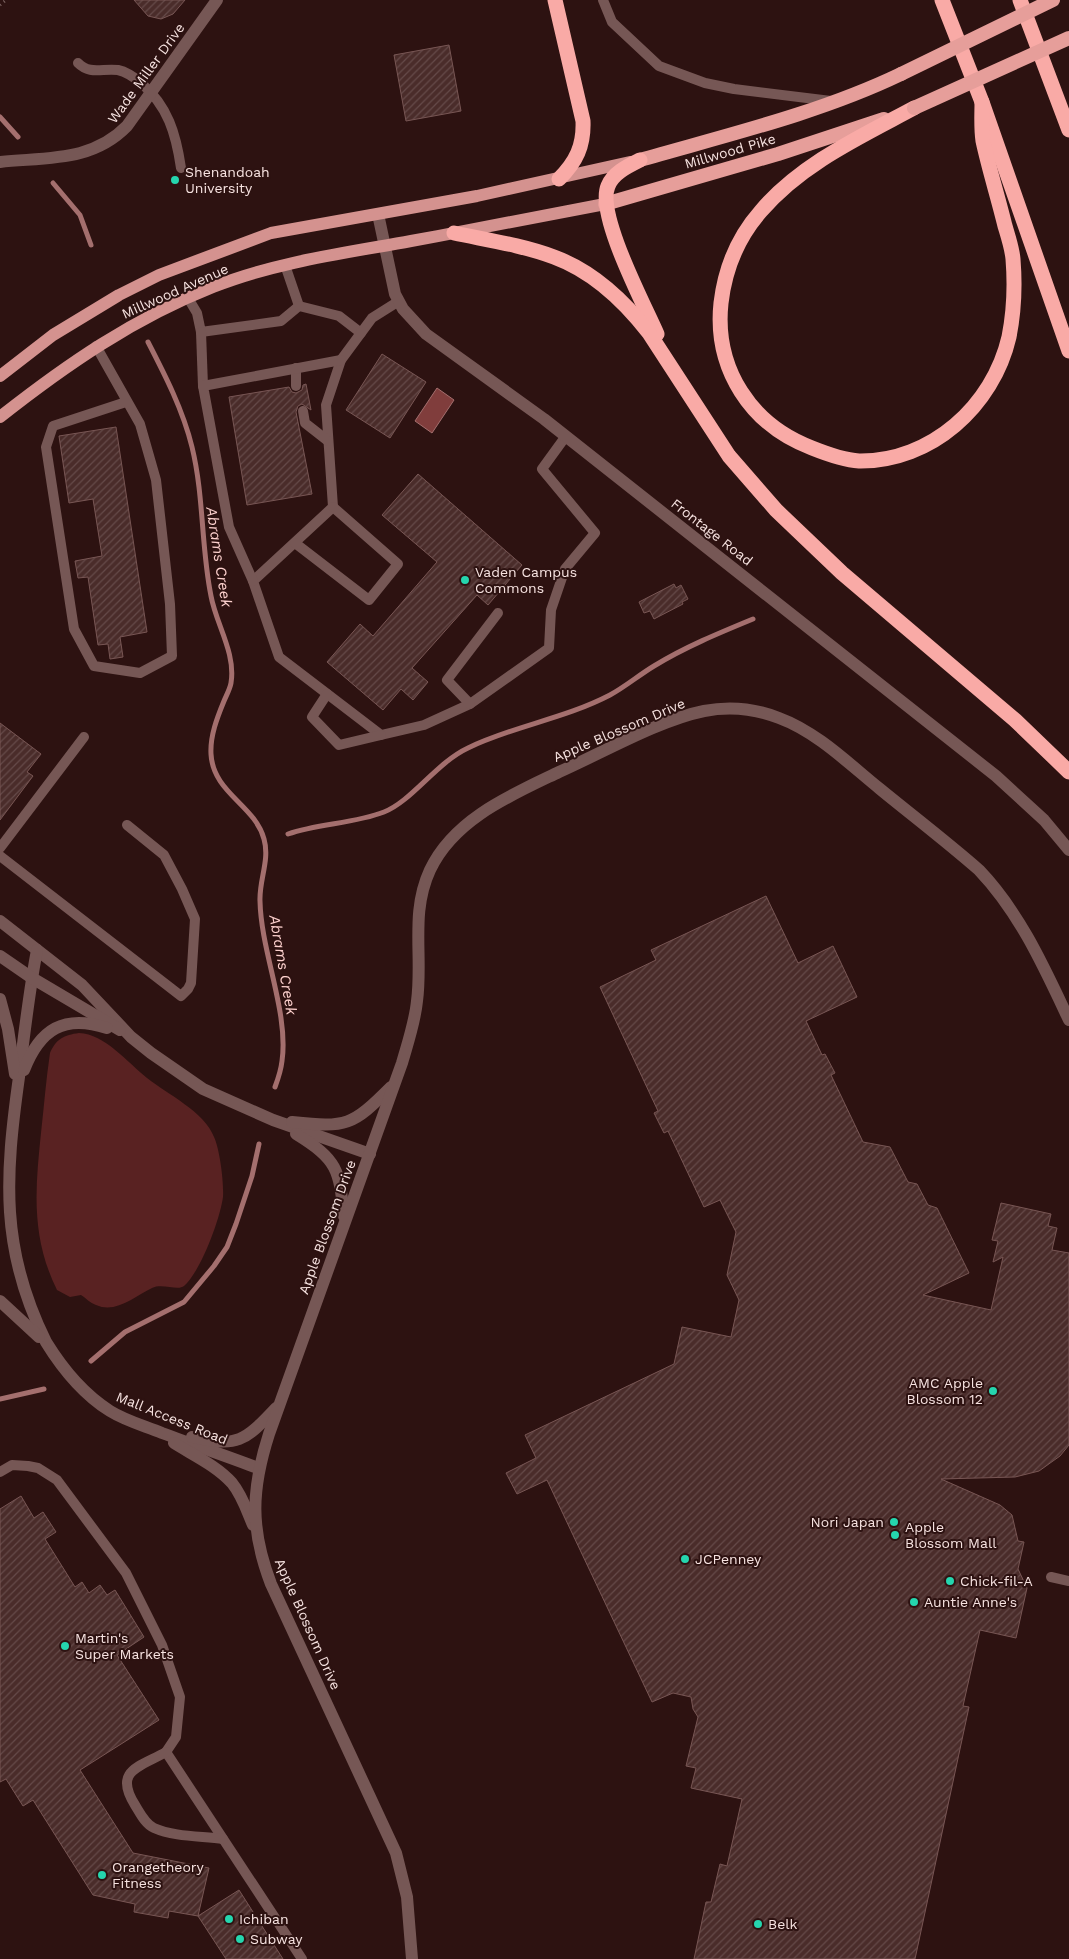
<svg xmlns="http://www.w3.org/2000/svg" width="1069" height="1959" viewBox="0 0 1069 1959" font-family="'Work Sans',sans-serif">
<defs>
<pattern id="building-hatch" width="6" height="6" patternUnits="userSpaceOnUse" patternTransform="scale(1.25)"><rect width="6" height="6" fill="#4a2c2a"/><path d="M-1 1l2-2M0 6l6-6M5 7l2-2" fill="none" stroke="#654a49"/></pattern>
</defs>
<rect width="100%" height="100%" fill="#2d1211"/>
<path fill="#592222" d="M79,1033c26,1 48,29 68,45 20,16 58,34 67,59 6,13 10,46 9,60 -3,22 -22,74 -39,89 -6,5 -22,-3 -32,2 -17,8 -36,26 -56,17 -6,-2 -10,-7 -15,-10l-11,2 -13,-7c-26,-53 -22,-100 -16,-157 3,-27 5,-53 9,-80 6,-14 14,-18 29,-20z"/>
<polygon fill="#803d3c" stroke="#a46f6e" points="437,388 454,400 432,433 415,421"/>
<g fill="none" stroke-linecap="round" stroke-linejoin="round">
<g stroke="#a46f6e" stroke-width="5">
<polyline points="0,117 18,137"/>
<polyline points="53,183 80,215 91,245"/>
<path d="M148,342c17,33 35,68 44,105 12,49 9,100 19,149 5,28 25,57 20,87 -1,6 -5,13 -7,18 -7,17 -14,35 -13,53 2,39 44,51 53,85 6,21 -5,41 -4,62 1,51 29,112 22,160 -1,9 -4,18 -7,26"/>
<path d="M288,834c31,-11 65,-10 96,-22 28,-11 52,-49 84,-64 45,-22 96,-29 142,-53 15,-8 29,-20 44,-29 31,-19 65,-33 99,-47"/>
<polyline points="91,1361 125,1332 184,1302 214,1266 227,1247 236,1224 252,1176 259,1144"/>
<polyline points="0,1399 44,1389"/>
</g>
</g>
<g fill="url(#building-hatch)" stroke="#785654">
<polygon points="134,0 185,0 173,14 161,19 148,16"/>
<polygon points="449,45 461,111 406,121 394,55"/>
<polygon points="382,354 426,382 390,438 346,410"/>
<polygon points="306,384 311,410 302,404 298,406 296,412 312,494 247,505 229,397 289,387 292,392 296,393 302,390 303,385"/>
<polygon points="116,427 147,632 120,637 123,657 110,659 108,644 98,645 88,577 78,578 75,561 102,556 93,499 69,503 59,436"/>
<polygon points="418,474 522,565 488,605 477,595 412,668 428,682 413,700 401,689 383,710 327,662 360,624 373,636 437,562 382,515"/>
<polygon points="674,584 676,588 681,585 688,599 682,602 683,604 654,619 650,611 644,613 639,602"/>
<polygon points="0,723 41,754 27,772 33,776 0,820"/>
<polygon points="766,896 798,963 833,946 857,997 806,1021 822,1055 825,1054 835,1073 831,1075 863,1142 890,1147 908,1182 917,1184 928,1205 937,1208 969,1273 923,1295 991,1310 1003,1257 993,1262 998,1241 992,1240 1001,1203 1051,1214 1048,1226 1057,1228 1052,1250 1069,1253 1069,1445 1060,1456 1039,1471 1015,1477 941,1479 1000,1505 1012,1515 1018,1541 1024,1542 1018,1569 1027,1588 1016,1638 980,1630 963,1706 969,1707 915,1959 694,1959 706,1902 711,1902 720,1864 727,1866 742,1799 691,1788 696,1768 686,1766 698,1717 693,1709 691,1697 673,1693 652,1702 547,1480 517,1494 506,1473 536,1458 525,1435 674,1364 682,1327 731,1337 739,1300 727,1275 736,1232 720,1200 704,1207 668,1131 664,1133 654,1113 658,1111 600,987 656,960 651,950"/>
<polygon points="21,1496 34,1518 43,1512 56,1532 45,1539 75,1587 82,1582 89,1593 100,1585 107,1595 115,1590 144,1637 117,1655 159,1720 80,1770 133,1853 209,1868 198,1916 169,1911 168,1918 134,1912 135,1904 93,1895 33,1800 23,1806 6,1779 0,1782 0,1509"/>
<polygon points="239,1890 283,1959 226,1959 198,1916"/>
</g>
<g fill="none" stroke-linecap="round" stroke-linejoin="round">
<polyline stroke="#7e6664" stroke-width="3" stroke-dasharray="1 4" stroke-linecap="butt" points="0,5 6,0"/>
<g stroke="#765755" stroke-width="10">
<polyline points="603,0 612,22 659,66 705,83 734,89 831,101"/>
<path d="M78,63c12,12 24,5 40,7 9,2 16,7 23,13 27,23 35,51 40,85"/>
<polyline points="285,265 299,306"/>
<polyline points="188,298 197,313 201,332 281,321 299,306 339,316 361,333"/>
<polyline points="399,301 372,318 341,360 326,405 333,507 253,581 279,657 381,735 424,725 470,704 549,648 551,610 565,569 595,533 542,469 566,436"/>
<polyline points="201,332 203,386"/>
<polyline points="96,346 140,424 156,480 170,604 172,656 140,673 94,666 74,629 46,447 53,426 126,402"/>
<polyline points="296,368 296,386"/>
<polyline points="303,411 305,423 328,441"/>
<polyline points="295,543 369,600 398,564 333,507"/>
<polyline points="253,581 229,527 203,386 341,360"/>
<polyline points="327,694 312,717 339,745 381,735"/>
<polyline points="470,704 447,680 498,613"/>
<polyline points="0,848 84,737"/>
<polyline points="0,856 181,996 188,989 191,983 195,919 182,889 164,855 127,825"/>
<polyline points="0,1472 12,1465 28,1466 38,1468 57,1480 126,1573 162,1645 180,1697 176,1737 166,1752 302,1959"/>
<polyline points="1051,1577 1069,1581"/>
<path d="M166,1752c-26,15 -53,18 -31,53 5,8 10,19 19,23 20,9 48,8 69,11"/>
</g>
<g stroke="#765755" stroke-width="12">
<path d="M0,162c47,-5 92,0 127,-36l90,-126"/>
<polyline points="378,214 395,294 403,309 426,334 544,419 996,776 1044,820 1069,850"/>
<polyline points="0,921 82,985 131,1037 151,1053 203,1089 273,1120 370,1154"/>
<path d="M37,950c-8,42 -13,85 -18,127 -14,100 -19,172 27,265 16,26 37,52 64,69 16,10 35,15 52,22 32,12 64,23 96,35"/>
<polyline points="0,956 32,978 120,1030"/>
<polyline points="0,999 8,1029 15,1074"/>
<path d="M24,1070c16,-41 40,-56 83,-42"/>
<path d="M292,1122c55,6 60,4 99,-35"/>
<path d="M296,1134c42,26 43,35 48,82"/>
<polyline points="0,1301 39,1337"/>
<path d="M192,1437c46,10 52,5 84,-29"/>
<path d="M174,1443c19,12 43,23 58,40 10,12 15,28 21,42"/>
<path d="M412,1959l-5,-62 -11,-44 -125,-269c-21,-55 -20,-94 -2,-150l133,-371c6,-21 13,-41 15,-62 6,-45 -7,-88 13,-131 24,-51 81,-75 129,-98 43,-19 100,-52 145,-61 25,-5 52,-2 75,7 38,14 70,46 101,71 33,27 67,53 99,81 41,43 65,97 90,150"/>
</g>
<g stroke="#d4928f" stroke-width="12">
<polyline points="0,376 53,335 119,295 159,275 271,233 477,196 630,162"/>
<path d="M0,417c66,-52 134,-99 213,-130 63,-25 132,-34 198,-46 65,-12 130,-25 194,-37"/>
</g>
<g stroke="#e69e9a" stroke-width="14">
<path d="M640,160c87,-25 180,-47 261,-86"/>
<polyline points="605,204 778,154 884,119"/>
</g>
<g stroke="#f9aaa6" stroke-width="15">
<path d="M555,0l28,121c1,25 -7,41 -24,58"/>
<polyline points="942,0 982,102 1069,351"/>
<polyline points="1020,0 1069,130"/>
<path d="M914,108c-54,29 -113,56 -153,103 -23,26 -36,58 -40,92 -7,66 30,122 91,145 15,6 31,12 47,13 72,1 134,-55 150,-124 5,-25 6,-53 4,-78 -1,-11 -5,-23 -8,-33 -7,-29 -16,-57 -22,-85 -2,-13 -1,-27 -1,-39"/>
<path d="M640,160c-12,6 -27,13 -32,26 -12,28 36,118 49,148"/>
<path d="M454,233c33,7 68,12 100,24 38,14 71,45 95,76l80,123 47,54 66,63 173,147 54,52"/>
</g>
<g stroke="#e69e9a" stroke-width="14">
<polyline points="901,74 1053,0"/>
<polyline points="914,108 1069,38"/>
</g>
</g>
<g fill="#25d5ae" stroke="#2d1211" stroke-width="2">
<circle cx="175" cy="180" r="5"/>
<circle cx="465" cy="580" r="5"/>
<circle cx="993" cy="1391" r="5"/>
<circle cx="894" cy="1522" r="5"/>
<circle cx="895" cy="1535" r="5"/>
<circle cx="685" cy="1559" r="5"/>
<circle cx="950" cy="1581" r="5"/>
<circle cx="914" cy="1602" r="5"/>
<circle cx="65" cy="1646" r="5"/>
<circle cx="102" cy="1875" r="5"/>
<circle cx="229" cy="1919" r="5"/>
<circle cx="758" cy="1924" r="5"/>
<circle cx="240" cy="1939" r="5"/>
</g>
<g text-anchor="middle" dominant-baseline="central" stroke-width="4" stroke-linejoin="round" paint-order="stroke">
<g font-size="14" fill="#f7e3e1" stroke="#2d1211">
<text transform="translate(146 73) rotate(-54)">Wade Miller Drive</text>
<text transform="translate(730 151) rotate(-16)">Millwood Pike</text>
<text transform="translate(175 291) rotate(-24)">Millwood Avenue</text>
<text transform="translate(712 532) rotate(38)">Frontage Road</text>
<text transform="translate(619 730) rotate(-23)">Apple Blossom Drive</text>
<text transform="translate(327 1227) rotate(-70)">Apple Blossom Drive</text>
<text transform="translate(172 1418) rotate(22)">Mall Access Road</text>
<text transform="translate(308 1624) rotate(66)">Apple Blossom Drive</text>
</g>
<g font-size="14" fill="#f7e3e1" stroke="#2d1211" text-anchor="start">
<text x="185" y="172">Shenandoah<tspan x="185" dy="16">University</tspan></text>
<text x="475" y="572">Vaden Campus<tspan x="475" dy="16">Commons</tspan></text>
<text x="983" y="1383" text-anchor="end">AMC Apple<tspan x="983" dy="16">Blossom 12</tspan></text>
<text x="884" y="1522" text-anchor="end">Nori Japan</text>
<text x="905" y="1527">Apple<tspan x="905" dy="16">Blossom Mall</tspan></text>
<text x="695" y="1559">JCPenney</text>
<text x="960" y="1581">Chick-fil-A</text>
<text x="924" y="1602">Auntie Anne's</text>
<text x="75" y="1638">Martin's<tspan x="75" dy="16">Super Markets</tspan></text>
<text x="112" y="1867">Orangetheory<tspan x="112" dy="16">Fitness</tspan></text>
<text x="239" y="1919">Ichiban</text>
<text x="768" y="1924">Belk</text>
<text x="250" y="1939">Subway</text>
</g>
<g font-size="15" font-style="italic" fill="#fdd1ce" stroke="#2d1211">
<text transform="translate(219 557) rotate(81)">Abrams Creek</text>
<text transform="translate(283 965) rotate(80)">Abrams Creek</text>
</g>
</g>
</svg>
